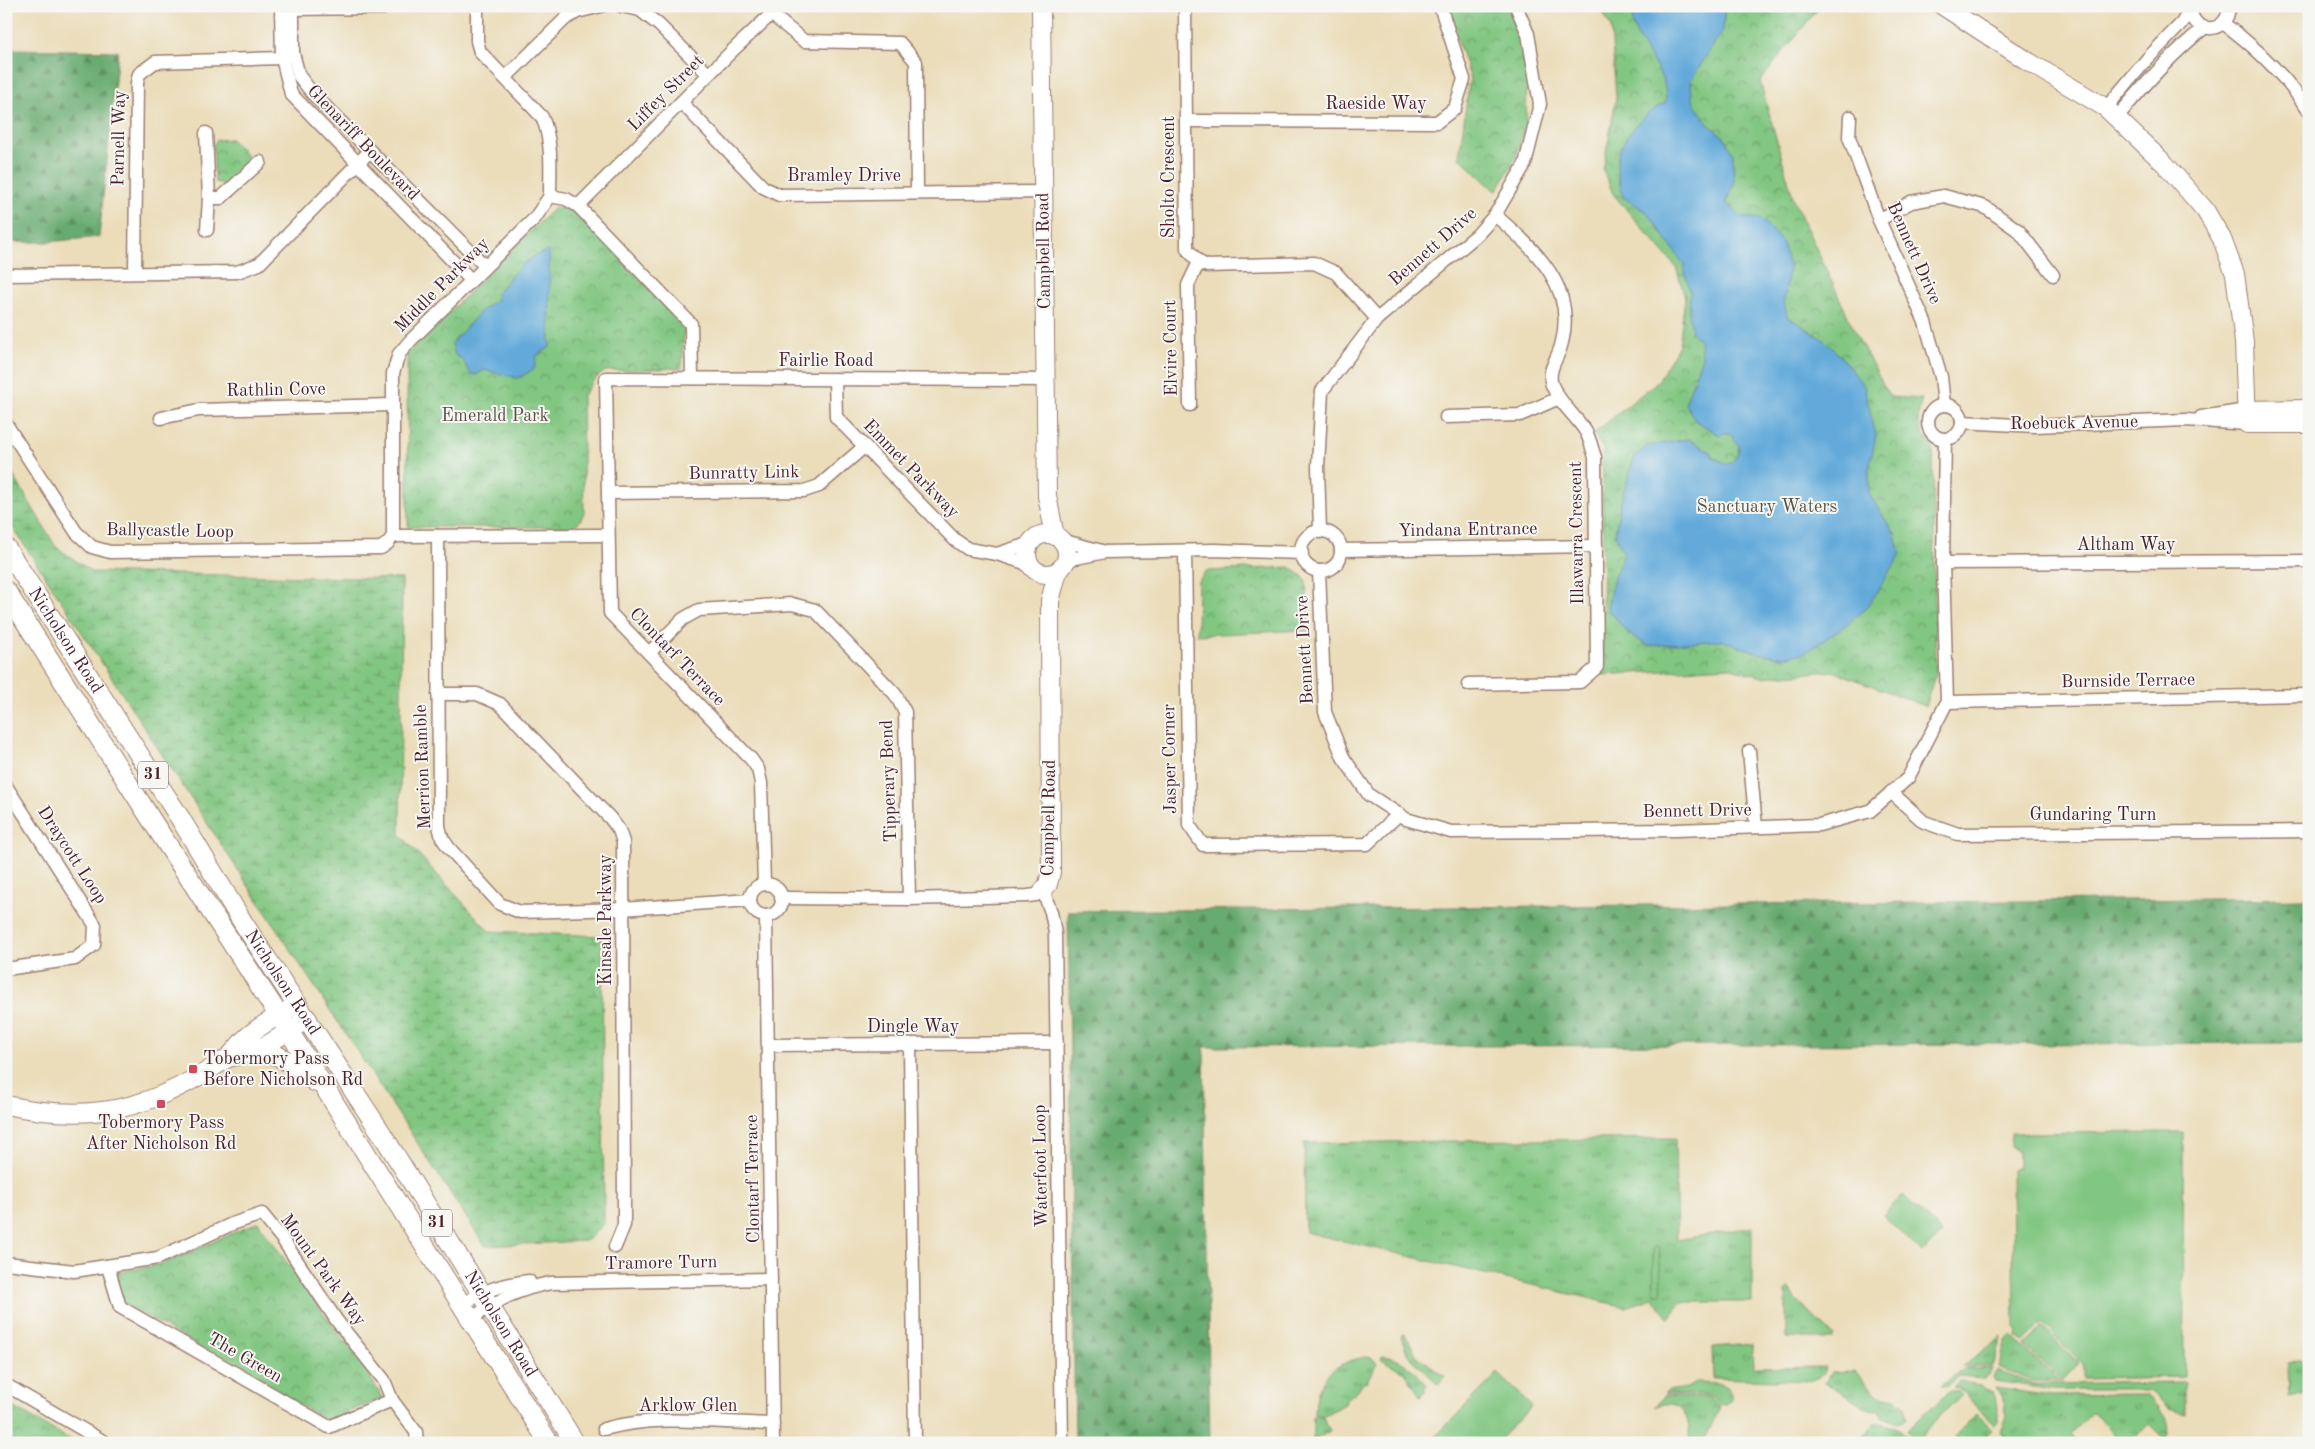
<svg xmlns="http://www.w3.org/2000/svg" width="2315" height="1449" viewBox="0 0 2315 1449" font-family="'Old Standard TT',serif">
<defs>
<pattern id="grass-tufts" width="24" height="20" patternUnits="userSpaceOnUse" patternTransform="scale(1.25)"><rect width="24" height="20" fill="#81c681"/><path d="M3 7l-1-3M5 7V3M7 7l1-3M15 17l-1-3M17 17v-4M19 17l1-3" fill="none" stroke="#6ca06a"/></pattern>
<pattern id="forest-firs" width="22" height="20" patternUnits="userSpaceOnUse" patternTransform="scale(1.25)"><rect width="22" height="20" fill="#68ab6f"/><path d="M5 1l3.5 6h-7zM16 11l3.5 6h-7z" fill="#588b5b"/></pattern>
<pattern id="wetland-marsh" width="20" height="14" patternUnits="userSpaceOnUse" patternTransform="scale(1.25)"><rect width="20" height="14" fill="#81c681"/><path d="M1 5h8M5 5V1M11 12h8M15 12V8" fill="none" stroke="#6ca06a"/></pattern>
<pattern id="park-crowns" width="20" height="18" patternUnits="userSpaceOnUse" patternTransform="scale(1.25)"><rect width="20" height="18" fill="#81c681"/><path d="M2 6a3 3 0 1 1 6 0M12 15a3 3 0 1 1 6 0" fill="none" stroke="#6ca06a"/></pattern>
</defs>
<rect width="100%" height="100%" fill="#f6f6f2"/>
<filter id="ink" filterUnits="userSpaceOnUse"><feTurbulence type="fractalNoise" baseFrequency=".02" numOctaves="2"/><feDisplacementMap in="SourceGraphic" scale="10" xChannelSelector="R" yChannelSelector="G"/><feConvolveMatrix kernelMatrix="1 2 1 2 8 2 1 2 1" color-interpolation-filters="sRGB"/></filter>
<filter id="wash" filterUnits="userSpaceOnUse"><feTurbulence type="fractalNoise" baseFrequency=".0096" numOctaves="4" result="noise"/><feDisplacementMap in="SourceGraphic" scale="20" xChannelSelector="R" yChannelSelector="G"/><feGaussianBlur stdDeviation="1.12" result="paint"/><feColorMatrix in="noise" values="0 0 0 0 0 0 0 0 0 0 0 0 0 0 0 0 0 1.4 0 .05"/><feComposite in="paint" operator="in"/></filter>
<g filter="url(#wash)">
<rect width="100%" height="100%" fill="#ebddba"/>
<g fill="url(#grass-tufts)" stroke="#667256">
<polygon points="1675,1138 1677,1240 1752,1227 1752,1302 1681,1302 1669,1318 1653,1298 1626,1307 1305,1232 1304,1143"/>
<polygon points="1789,1287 1796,1300 1834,1336 1833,1338 1786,1338 1786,1290"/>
<polygon points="1405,1334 1417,1356 1445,1376 1438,1384 1408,1355 1401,1336"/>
<polygon points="2012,1336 2059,1381 2033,1381 1998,1367 2007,1339"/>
<polygon points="2002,1337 1992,1366 1962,1366"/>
<path d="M1753,1344l1,24 71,-1c-1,10 -7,10 -15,14l-97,-3 -1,-31z"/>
<path d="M1382,1356c21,2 31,14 45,29l-3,3 2,2 -6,6 -14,-23 -25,-14z"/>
<path d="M1365,1357l6,1 7,5 -12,19 -2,-1 -7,10 -12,9 1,3 -23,13 -8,-1c0,-36 16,-51 50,-58z"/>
<polygon points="2297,1360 2309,1360 2309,1392 2289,1397 2288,1363"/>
<polygon points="1992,1368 1989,1375 1984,1379 1959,1377 1945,1386 1941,1385 1964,1369"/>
<polygon points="1997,1370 2034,1384 2185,1382 2185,1413 2168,1408 2151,1390 2054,1390 1996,1381 1994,1377"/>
<polygon points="1855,1371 1878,1395 1895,1398 1905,1406 1907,1418 1899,1423 1882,1417 1880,1411 1869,1410 1825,1383 1831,1372"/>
<path d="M1697,1382c15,1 33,-2 35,17l-5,5h-4l-2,2 -11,-11 -46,-1c8,-8 21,-1 33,-12z"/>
<path d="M1960,1382l21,3 4,5 7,2c4,11 12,24 3,33l-36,-37 -7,-1z"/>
<path d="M1996,1388l55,8 97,-1c9,11 29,29 17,44l-16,-16 -20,20h-4l-33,-31 -22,22 8,9h-66l-11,-11 6,-16 -3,-13z"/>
<polygon points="1949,1390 1959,1391 1962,1394 1917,1440 1907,1431"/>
<path d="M1664,1396l45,1 11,10 -17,36h-14c2,-25 -6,-48 -35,-36z"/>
<polygon points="1977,1413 1992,1429 1978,1443 1960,1443 1955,1436"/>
<polygon points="1313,1417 1323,1417 1330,1431 1313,1441"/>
<polygon points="1880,1423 1899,1428 1913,1442 1855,1443 1874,1424"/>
</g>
<g fill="url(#forest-firs)" stroke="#59654d">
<polygon points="6,49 118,51 99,237 47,242 6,242"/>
<polygon points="2309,898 2309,1043 1204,1047 1210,1443 1075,1443 1068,911"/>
</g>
<polygon fill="url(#wetland-marsh)" stroke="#667256" points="6,463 56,547 92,572 402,579 400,834 489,931 602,936 604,1224 586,1241 485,1246 6,517"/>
<g fill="url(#park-crowns)" stroke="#667256">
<polygon points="1446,6 1509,6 1521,33 1527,73 1526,126 1513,163 1496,192 1459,157 1470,77"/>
<path d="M1599,6h221l-60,75 34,120 64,137 32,59 32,2c-7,23 -4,30 11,47l3,227 -11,33 -92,-35 -71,6 -34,-10 -126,8 1,-226 -9,-16 64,-52 21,-36 6,-47 -9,-31 -63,-73 -10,-24 13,-72 -5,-71z"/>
<polygon points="231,139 247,156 247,165 227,185 215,182 213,145 217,140"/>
<polygon points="555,207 576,209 684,325 682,368 605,371 594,380 582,397 584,513 579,522 572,527 408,527 407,354"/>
<polygon points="1290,567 1306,579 1309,630 1197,635 1198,581 1206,571"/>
<polygon points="258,1222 324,1314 366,1369 382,1398 327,1421 120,1301 113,1274 165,1263"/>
<polygon points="6,1403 76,1443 6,1443"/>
</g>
<g fill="#81c681" stroke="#667256">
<polygon points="2183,1132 2184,1377 2083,1379 2083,1364 2042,1323 2024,1342 2017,1337 2018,1330 2014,1327 2012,1170 2018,1167 2018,1151 2011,1146 2011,1133"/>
<polygon points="1903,1195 1942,1233 1922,1253 1883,1215"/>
<polygon points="1653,1247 1659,1247 1662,1294 1654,1294"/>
<polygon points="2042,1327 2079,1363 2062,1381 2025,1346"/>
<polygon points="1498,1373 1532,1406 1496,1443 1429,1443"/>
</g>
<g fill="#64aada" stroke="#576482">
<path d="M1635,6h90l-2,24 -32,50 1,18 4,8 13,19 15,12 9,17 1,29 -8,19 15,15 20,2 22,24 6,24 -5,34 3,15 37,24 19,19 21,27 12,50 -7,32v26l25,39 7,21 -33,52 -19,17 -44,30 -23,4 -21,-3 -39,-14 -73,6 -19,-11 -23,-27 7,-31 10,-23 -9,-20 5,-29 14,-47 13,-12 41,-7 22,12 3,6 12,6h7l6,-9 1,-9 -11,-13 -9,3 -23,-14 -11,-17 17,-47 -2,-16 -8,-8 -3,-20 1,-21 -7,-29 -35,-50 -25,-16c-2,-10 -6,-21 -6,-31 -2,-22 29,-56 48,-63 6,-28 -25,-52 -32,-78 -2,-5 1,-13 2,-19z"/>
<path d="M549,251l1,96 -13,8 -3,14 -16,9 -34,-8 -8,5 -6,-2 -8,-14 -7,-4 -3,-12 30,-33 15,-10 -1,-6c16,-19 28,-37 53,-43z"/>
</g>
</g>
<g filter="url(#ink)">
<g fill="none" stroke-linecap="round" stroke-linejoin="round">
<g stroke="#9a7e72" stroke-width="15">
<g id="street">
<polyline points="281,6 282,58 291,94 471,280"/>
<polyline points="293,6 293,53 299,76 313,94 485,266"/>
<path d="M477,6v35l3,11 62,65c11,25 8,53 8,79"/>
<polyline points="621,6 640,10 659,25 708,74"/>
<polyline points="1185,6 1187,249 1199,262 1207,266 1314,263 1336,273 1377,319"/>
<path d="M2191,6c-2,29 38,30 38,0"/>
<polyline points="286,9 383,8 388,6"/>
<polyline points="771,14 804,41 900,43 916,62 917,193"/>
<path d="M2223,23c33,24 63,54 86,88"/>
<polyline points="505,78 565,19 577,12 601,6"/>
<polyline points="682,103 763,187 779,195 1043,192"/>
<polyline points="2106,108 2148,58 2182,23 2190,9"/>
<polyline points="1850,117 1849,137 1879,220 1925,322 1941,377 1944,405"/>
<path d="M2117,117c28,-32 54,-63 87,-89"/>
<polyline points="1186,121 1437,122 1455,108 1464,79 1440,6"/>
<polyline points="206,133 209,198 207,230"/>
<polyline points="209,198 221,198 260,162"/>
<polyline points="578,206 732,51 780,6"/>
<polyline points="1879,220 1911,202 1944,196 1985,207 2019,231 2053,275"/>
<polyline points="135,272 137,83 139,74 155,62 282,58 293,53"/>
<polyline points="6,275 237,272 259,264 370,151"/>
<polyline points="835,379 836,417 955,540 968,549 997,554 1031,565"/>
<circle cx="1945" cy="422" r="17"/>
<polyline points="1190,405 1188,285 1199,262"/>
<polyline points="1446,417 1520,415 1559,398"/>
<polyline points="2201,417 2247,410"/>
<polyline points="161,418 199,410 393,405"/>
<polyline points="1962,422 2035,426 2186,420 2247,424"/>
<polyline points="6,424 76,532 92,547 110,552 381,548 388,543 393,536"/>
<polyline points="608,493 804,491 819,486 865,446"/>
<circle cx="1321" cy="551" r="20"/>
<polyline points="1320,532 1318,466 1322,391 1377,319 1477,235 1495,215 1525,164 1540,104 1528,34 1516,6"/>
<polyline points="393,536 393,373 399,354 410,341 535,218 550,196 566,199 578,206 691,324 692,378"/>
<polyline points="393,536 607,535"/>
<polyline points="438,536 439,826 442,838 449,848 500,904 520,912 622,909 750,900"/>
<polyline points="1061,540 1102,551"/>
<polyline points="1341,550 1596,546"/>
<polyline points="1185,551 1189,825 1203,845 1367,844 1399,814"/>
<polyline points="997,554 1031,543"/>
<polyline points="1066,560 1105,552 1215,550 1302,553"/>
<polyline points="1943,563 2309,561"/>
<polyline points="1319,571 1325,712 1343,757 1369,795 1406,819 1451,832 1676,830 1819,825 1870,811 1908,778 1947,702 1943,563 1945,439"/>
<polyline points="649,653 683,619 699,610 792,604 815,610 895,694 905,712 909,899"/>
<path d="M1468,684l112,-2 17,-15 -2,-210c-3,-8 -5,-18 -9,-25 -10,-16 -27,-29 -34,-47 -5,-15 5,-25 9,-39 17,-59 -26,-96 -66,-131"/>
<polyline points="438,694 477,694 500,704 610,818 619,830 623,842 624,1225 615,1247"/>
<polyline points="1947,702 2309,695"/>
<polyline points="1749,751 1756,827"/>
<polyline points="6,786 95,925 94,945 75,959 6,969"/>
<polyline points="1891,792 1924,822 1958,834 2309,831"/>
<polyline points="764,884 761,783 758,769 751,759 610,613 606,378 1045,380"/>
<circle cx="766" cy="900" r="16"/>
<polyline points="781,898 909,899 1028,896 1036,895 1043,891 1051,912 1055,933 1062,1443"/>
<polyline points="766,916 773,1443"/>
<polyline points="769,1045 1057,1043"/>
<polyline points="910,1046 915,1443"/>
<polyline points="6,1263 74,1271 158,1258 232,1224 262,1214 283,1240 337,1321 384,1380 392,1400 416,1432 417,1443"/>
<polyline points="108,1267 120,1307 329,1427 392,1400"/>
<path d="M462,1305c24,-16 38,-20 67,-24"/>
<path d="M471,1319c27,-19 46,-30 80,-36l220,-4"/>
<polyline points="6,1385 106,1443"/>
<path d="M604,1429c55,-15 113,-6 169,-5"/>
</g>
</g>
<g stroke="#9a7e72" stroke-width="20">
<g id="secondary">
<polyline points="1041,6 1047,496 1055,536"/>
<polyline points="1943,6 2029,62 2106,108 2165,164 2205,210 2222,239 2235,274 2244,342 2247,424 2309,424"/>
<polyline points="2247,410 2309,409"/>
<circle cx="1047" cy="554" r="20"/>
<polyline points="1043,891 1048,884 1051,872 1050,601 1058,571"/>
<polyline points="228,1058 257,1051 308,1019"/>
<path d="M6,1105c87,19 147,4 220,-46 8,-6 13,-15 21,-22 14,-13 34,-22 51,-33"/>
</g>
</g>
<g stroke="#9a7e72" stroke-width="21">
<g id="primary">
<path id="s1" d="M6,548l174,270 62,103 140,213 193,309"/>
<polyline points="6,591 154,824 285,1025 549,1443"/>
<polyline points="262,1047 301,1069 315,1082"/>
</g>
</g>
<use href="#street" stroke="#fff" stroke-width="12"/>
<use href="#secondary" stroke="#fff" stroke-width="18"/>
<use href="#primary" stroke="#fff" stroke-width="19"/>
</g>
</g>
<g fill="#d1495b" stroke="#f6f6f2" stroke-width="2">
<rect x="188" y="1064" width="10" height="10" rx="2.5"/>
<rect x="156" y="1099" width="10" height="10" rx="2.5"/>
</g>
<g text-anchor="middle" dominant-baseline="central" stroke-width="4" stroke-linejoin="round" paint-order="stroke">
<g fill="#f6f6f2" stroke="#7e6067" stroke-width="1">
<rect x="138" y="761.5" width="30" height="27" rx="4"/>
<rect x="422" y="1209.5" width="30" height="27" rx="4"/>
</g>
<g font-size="16" font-weight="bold" fill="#4a1f2b">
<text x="153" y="775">31</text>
<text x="437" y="1223">31</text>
</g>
<g font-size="18" fill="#4a1f2b" stroke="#f6f6f2">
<text transform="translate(666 93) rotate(-45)">Liffey Street</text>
<text x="1376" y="104">Raeside Way</text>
<text transform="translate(119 138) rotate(-89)">Parnell Way</text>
<text transform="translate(363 143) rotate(46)">Glenariff Boulevard</text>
<text x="844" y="176">Bramley Drive</text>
<text transform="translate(1169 177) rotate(-90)">Sholto Crescent</text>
<text transform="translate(1433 247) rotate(-41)">Bennett Drive</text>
<text transform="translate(1044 251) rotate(-91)">Campbell Road</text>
<text transform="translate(1914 253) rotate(66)">Bennett Drive</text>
<text transform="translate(442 285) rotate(-45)">Middle Parkway</text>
<text transform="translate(1171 348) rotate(-91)">Elvire Court</text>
<text x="826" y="361">Fairlie Road</text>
<text transform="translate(276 390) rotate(-1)">Rathlin Cove</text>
<text transform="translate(2074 423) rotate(-1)">Roebuck Avenue</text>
<text transform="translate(911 469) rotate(46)">Emmet Parkway</text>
<text transform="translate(744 473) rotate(-1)">Bunratty Link</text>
<text transform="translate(1468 530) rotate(-1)">Yindana Entrance</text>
<text transform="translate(170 531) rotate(1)">Ballycastle Loop</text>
<text transform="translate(1577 533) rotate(-91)">Illawarra Crescent</text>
<text x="2126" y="545">Altham Way</text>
<text stroke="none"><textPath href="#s1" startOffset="110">Nicholson Road</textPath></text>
<text transform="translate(1305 650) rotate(-93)">Bennett Drive</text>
<text transform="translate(677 657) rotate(46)">Clontarf Terrace</text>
<text transform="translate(2128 681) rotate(-1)">Burnside Terrace</text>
<text transform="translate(1170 759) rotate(-91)">Jasper Corner</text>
<text transform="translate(423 767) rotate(-92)">Merrion Ramble</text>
<text transform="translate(889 781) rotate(-92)">Tipperary Bend</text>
<text transform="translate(1697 811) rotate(-1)">Bennett Drive</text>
<text x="2093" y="815">Gundaring Turn</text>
<text transform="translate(1049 818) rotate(-89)">Campbell Road</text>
<text transform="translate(72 855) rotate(57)">Draycott Loop</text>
<text transform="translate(606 920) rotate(-90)">Kinsale Parkway</text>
<text stroke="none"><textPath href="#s1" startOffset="515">Nicholson Road</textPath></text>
<text x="913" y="1027">Dingle Way</text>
<text transform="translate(1041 1166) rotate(-91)">Waterfoot Loop</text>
<text transform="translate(753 1179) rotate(-91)">Clontarf Terrace</text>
<text transform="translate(661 1263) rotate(-1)">Tramore Turn</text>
<text transform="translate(323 1270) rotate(54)">Mount Park Way</text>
<text stroke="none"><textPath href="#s1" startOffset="920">Nicholson Road</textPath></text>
<text transform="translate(245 1358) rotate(30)">The Green</text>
<text x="688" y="1406">Arklow Glen</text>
</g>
<g font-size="18" fill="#5a5145" stroke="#f6f6f2">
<text x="495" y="416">Emerald Park</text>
<text x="1767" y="507">Sanctuary Waters</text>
</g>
<g font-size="18" fill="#4a1f2b" stroke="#f6f6f2" text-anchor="start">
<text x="203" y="1059">Tobermory Pass<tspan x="203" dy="21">Before Nicholson Rd</tspan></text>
<text x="161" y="1123" text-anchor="middle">Tobermory Pass<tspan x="161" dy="21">After Nicholson Rd</tspan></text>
</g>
</g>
<rect width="2315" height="1449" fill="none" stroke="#f6f6f2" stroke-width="25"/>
</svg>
